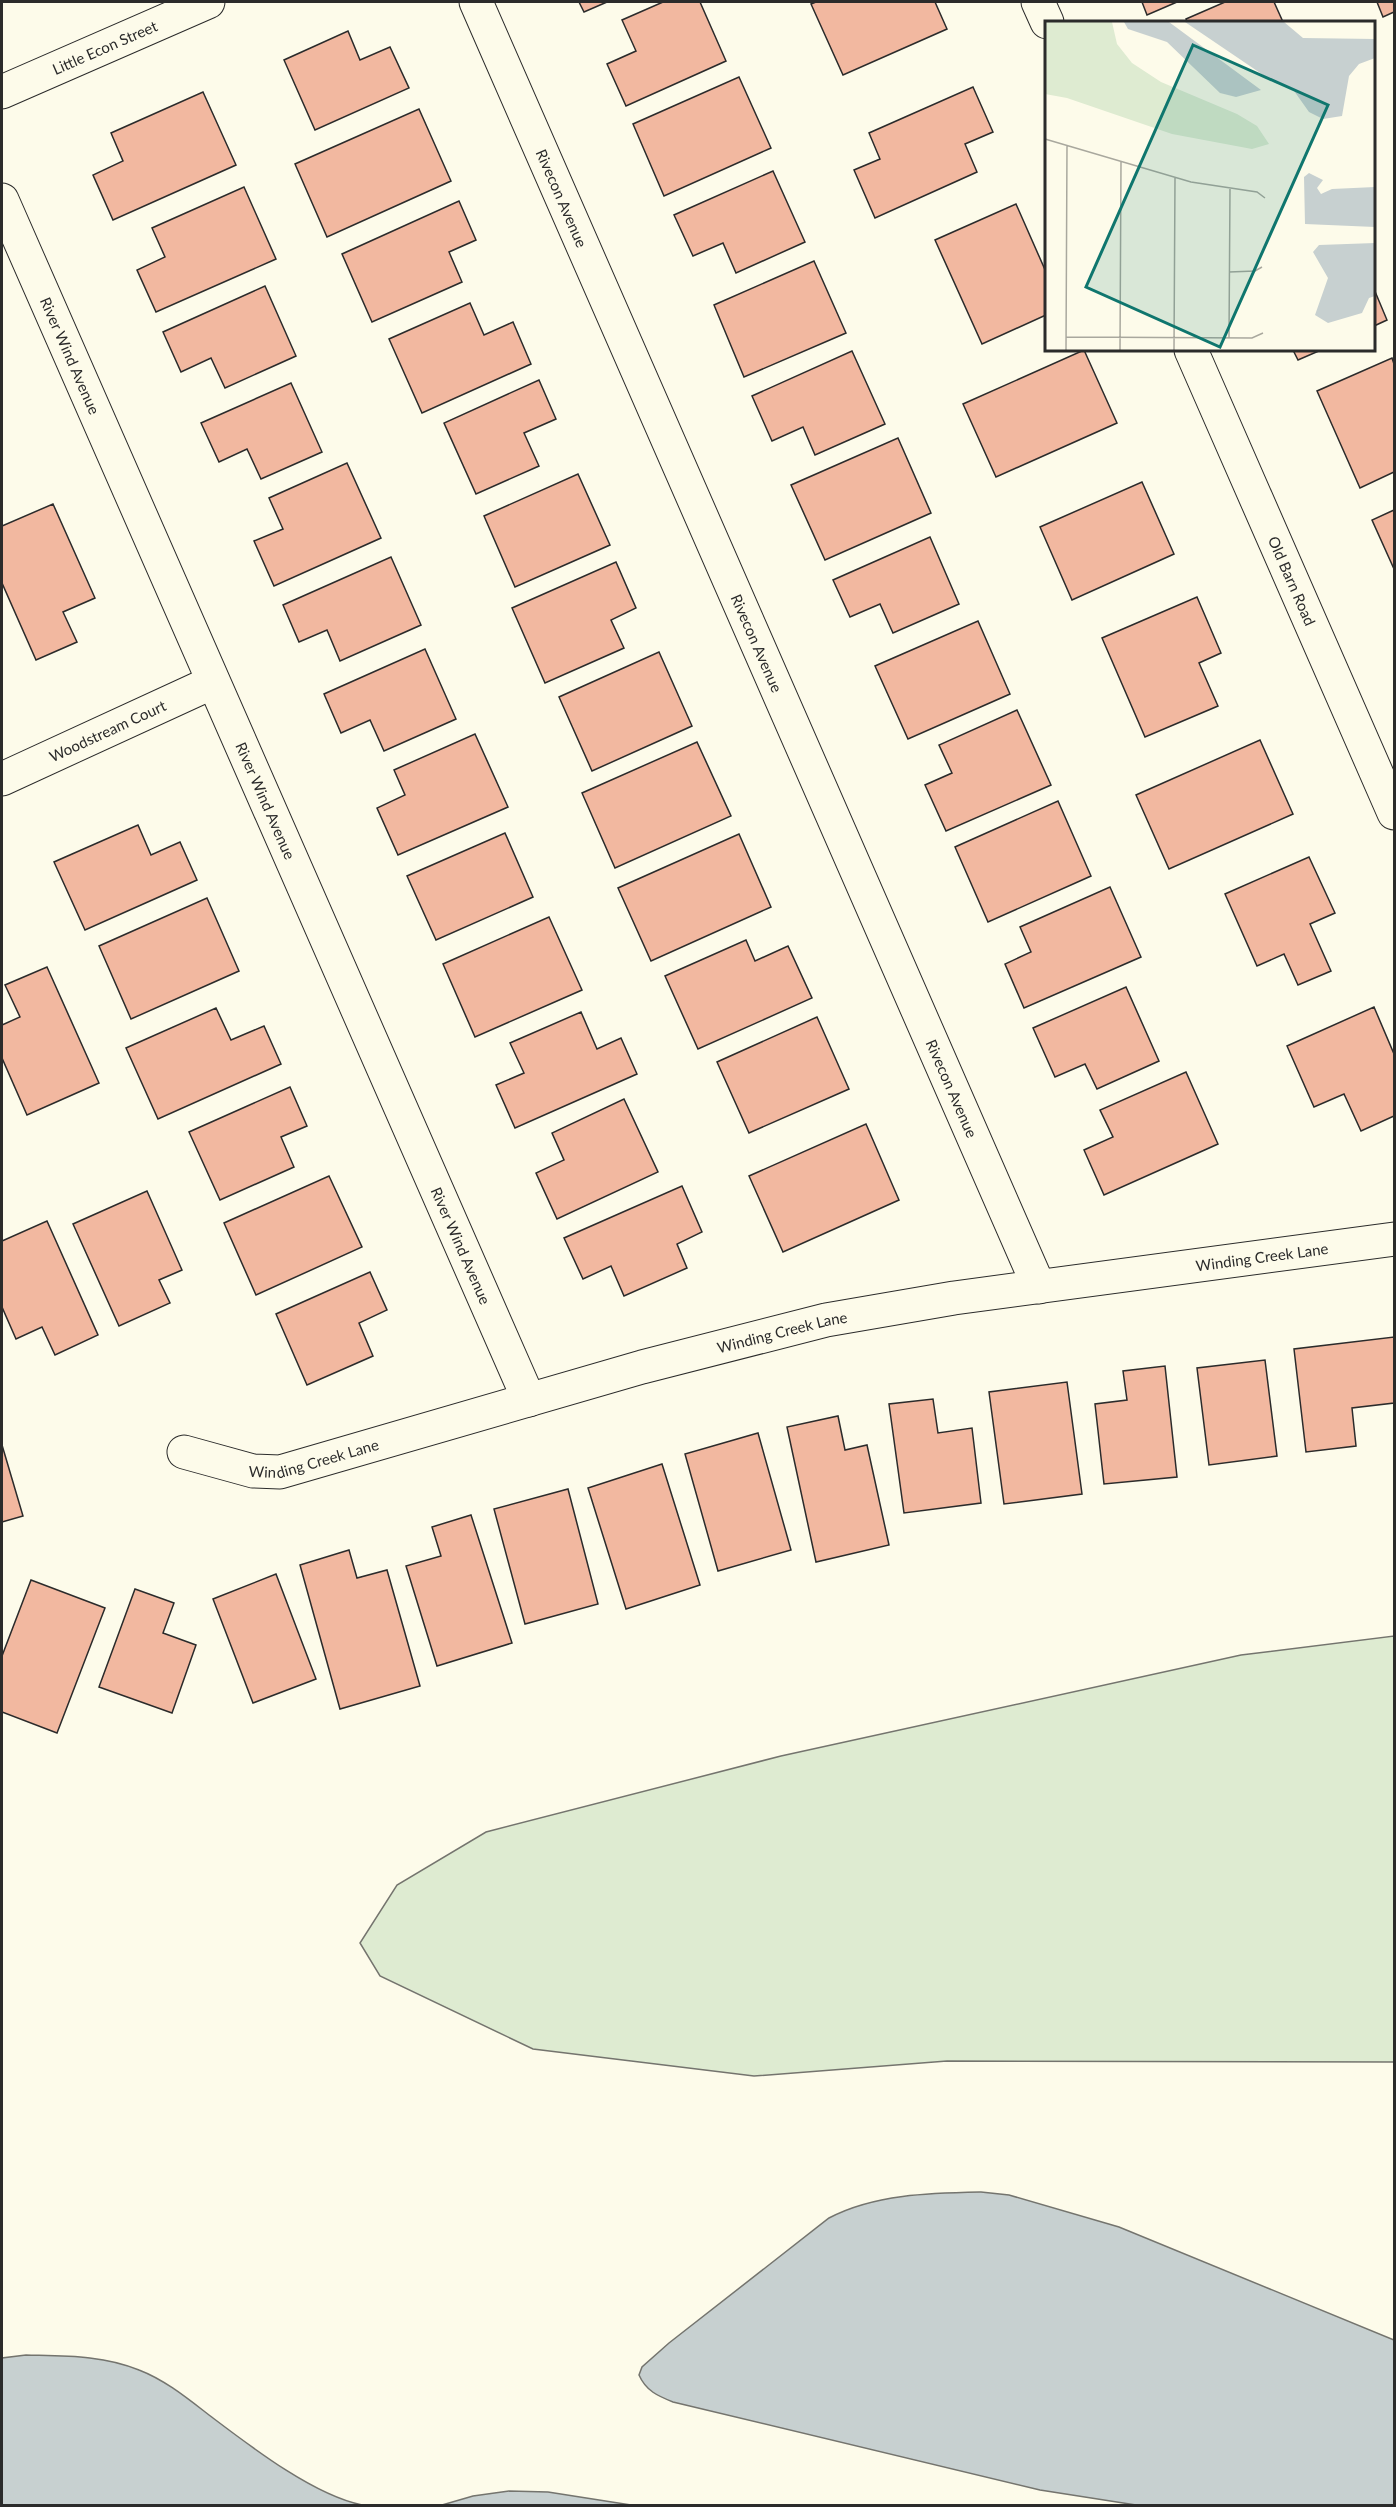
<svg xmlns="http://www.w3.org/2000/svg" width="1396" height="2507" viewBox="0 0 1396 2507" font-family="Lato,sans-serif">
<rect width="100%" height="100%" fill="#fdfbea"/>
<polygon fill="#deebd1" stroke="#74746e" stroke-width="1.5" points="1394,1636 1394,2062 947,2061 754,2076 533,2049 380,1976 360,1943 397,1885 486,1832 781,1756 1241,1655"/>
<g fill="#c7d0d0" stroke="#74746e" stroke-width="1.5">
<path d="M981,2192l28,3 110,32 275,113v165h-258l-96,-15 -367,-88c-15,-6 -27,-11 -34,-27l3,-8 27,-24 160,-125c45,-24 102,-25 152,-26z"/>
<path d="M26,2355c39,1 77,0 113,15 26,10 48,28 70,45 41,31 104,80 153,90h-360v-147z"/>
<polygon points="509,2491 548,2492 631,2505 442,2505 473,2496"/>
</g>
<g fill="#f2b8a0" stroke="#2b2b2b" stroke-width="1.5">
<polygon points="579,2 607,2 584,12"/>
<polygon points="663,2 700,2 726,61 626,106 607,64 636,51 622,20"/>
<polygon points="816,2 935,2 947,29 843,75 811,4"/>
<polygon points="1142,2 1177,2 1147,15"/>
<polygon points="1225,2 1274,2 1283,22 1187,22 1186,19"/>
<polygon points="1377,2 1394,2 1394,12 1383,17"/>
<polygon points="348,31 360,60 390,47 409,88 315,130 284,60"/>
<polygon points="739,77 771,148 664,196 633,124"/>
<polygon points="973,87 993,132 965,144 977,172 875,218 854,170 880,159 869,133"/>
<polygon points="203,92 236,165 113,220 93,175 123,161 111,133"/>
<polygon points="419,109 451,181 327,237 295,164"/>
<polygon points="773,171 805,242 736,273 723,243 693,256 674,215"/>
<polygon points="244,187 276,259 156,312 137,270 165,257 152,228"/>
<polygon points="459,201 476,240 449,252 462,282 372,322 342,254"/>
<polygon points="1016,204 1046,272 1046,315 982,344 935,240"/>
<polygon points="814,261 846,333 744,377 714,305"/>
<polygon points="265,286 296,356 225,388 211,358 181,372 163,332"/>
<polygon points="1374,289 1387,320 1374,326"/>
<polygon points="470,303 484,335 513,322 531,364 422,413 389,339"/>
<polygon points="1084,350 1117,423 996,477 963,404"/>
<polygon points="1293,350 1321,350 1298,360"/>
<polygon points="852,351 885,424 815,455 803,427 772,441 752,396"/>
<polygon points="1392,358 1394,364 1394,472 1360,488 1317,391"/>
<polygon points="539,380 556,419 524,433 539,466 476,494 444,423"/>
<polygon points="291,383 322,452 261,479 247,449 219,462 201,423"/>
<polygon points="898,438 931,513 825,560 791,485"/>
<polygon points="347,463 381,538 274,586 254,541 283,529 269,498"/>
<polygon points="578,474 610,545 515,587 484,516"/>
<polygon points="1142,482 1174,554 1072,600 1040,527"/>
<polygon points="53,504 95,598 63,612 77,642 36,660 2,583 2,526"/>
<polygon points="1394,510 1394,569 1372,520"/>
<polygon points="930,537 959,604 893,633 880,604 850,617 833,580"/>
<polygon points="391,557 421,625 340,661 327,630 299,642 283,605"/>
<polygon points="616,562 636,608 611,620 624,648 545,683 512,608"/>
<polygon points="1197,597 1221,653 1199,663 1218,706 1145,737 1102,638"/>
<polygon points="978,621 1010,694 908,739 875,666"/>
<polygon points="425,649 456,719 384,751 370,720 341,733 324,694"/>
<polygon points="659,652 692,726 592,771 559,697"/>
<polygon points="1017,710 1051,785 946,831 925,785 952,773 939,745"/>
<polygon points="475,734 508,807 398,855 377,808 405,795 394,770"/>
<polygon points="1260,740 1293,814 1169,869 1136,795"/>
<polygon points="697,742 731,816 615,868 582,793"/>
<polygon points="1058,801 1091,876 988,922 955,847"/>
<polygon points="138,825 151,855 180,842 197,880 85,930 54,862"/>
<polygon points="505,833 533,897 436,940 407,876"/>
<polygon points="739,834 771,907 651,961 618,888"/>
<polygon points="1309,857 1335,913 1310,924 1331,971 1298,985 1284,954 1257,966 1225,894"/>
<polygon points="1110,887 1141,957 1024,1008 1005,964 1031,952 1020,927"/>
<polygon points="207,898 239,971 131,1019 99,946"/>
<polygon points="549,917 582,990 475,1037 443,964"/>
<polygon points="746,940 755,961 788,946 812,998 698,1049 665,976"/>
<polygon points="47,967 99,1083 27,1115 2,1058 2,1025 20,1017 5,985"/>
<polygon points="1126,987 1159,1061 1097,1089 1085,1064 1055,1077 1033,1028"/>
<polygon points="1374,1007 1394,1054 1394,1116 1361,1131 1344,1094 1314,1107 1287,1046"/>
<polygon points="216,1008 231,1040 264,1026 281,1064 158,1119 126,1048"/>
<polygon points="581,1012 597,1049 621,1038 637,1074 515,1128 496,1085 524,1073 510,1043"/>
<polygon points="817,1017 849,1089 749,1133 717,1062"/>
<polygon points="1186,1072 1218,1144 1104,1195 1084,1150 1113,1137 1100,1110"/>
<polygon points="290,1087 307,1126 281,1137 294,1167 220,1200 189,1132"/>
<polygon points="624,1099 658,1172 557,1219 536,1173 564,1160 552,1133"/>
<polygon points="866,1124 899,1200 783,1252 749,1176"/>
<polygon points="329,1176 362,1247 256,1295 224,1223"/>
<polygon points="682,1186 702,1232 677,1244 687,1268 624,1296 611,1266 583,1279 564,1238"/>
<polygon points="147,1191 182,1270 159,1280 170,1303 119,1326 73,1224"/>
<polygon points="47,1221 98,1335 55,1355 42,1327 16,1339 2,1307 2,1241"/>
<polygon points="370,1272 387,1310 359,1323 373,1356 307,1385 276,1314"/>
<polygon points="1394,1337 1394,1403 1352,1408 1356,1446 1306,1452 1294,1349"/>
<polygon points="1265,1360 1277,1456 1209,1465 1197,1368"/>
<polygon points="1165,1366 1177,1477 1104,1484 1095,1404 1127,1400 1123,1371"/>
<polygon points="1067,1382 1082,1494 1004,1504 989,1392"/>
<polygon points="933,1399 938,1433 972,1428 981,1503 904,1513 889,1404"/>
<polygon points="838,1416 845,1450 867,1445 889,1545 816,1562 787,1427"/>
<polygon points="758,1433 791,1550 718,1571 685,1454"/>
<polygon points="2,1445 23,1516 2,1522"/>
<polygon points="662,1464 700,1585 626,1609 588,1488"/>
<polygon points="568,1489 598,1604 525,1624 494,1509"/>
<polygon points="471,1515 512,1643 437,1666 406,1566 441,1556 432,1527"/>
<polygon points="349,1550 357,1578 387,1570 420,1686 340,1709 300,1565"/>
<polygon points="276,1574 316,1679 253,1703 213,1599"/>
<polygon points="31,1580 105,1608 57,1733 2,1712 2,1656"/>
<polygon points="135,1589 174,1603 163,1633 196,1645 172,1713 99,1687"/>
</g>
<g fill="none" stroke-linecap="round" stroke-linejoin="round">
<g stroke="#2b2b2b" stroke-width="35">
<g id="minor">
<path id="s1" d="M476,2l563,1285"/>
<polyline points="1038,2 1047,22"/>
<path id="s2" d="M2,92l206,-90"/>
<path id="s3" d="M2,200l527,1200"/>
<path id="s4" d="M1191,350l203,463"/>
<path id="s5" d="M2,779l211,-97"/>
<path id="s6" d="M184,1452l69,19 27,1 362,-105 184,-47 128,-22 440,-59"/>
</g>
</g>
<use href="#minor" stroke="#fdfbea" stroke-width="33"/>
</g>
<g text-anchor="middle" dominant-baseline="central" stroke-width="4.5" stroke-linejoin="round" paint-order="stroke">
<g font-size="15" fill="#2b2b2b" stroke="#fdfbea">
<text stroke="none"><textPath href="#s2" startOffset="112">Little Econ Street</textPath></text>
<text stroke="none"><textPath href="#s1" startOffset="214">Rivecon Avenue</textPath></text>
<text stroke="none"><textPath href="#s3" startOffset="170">River Wind Avenue</textPath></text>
<text stroke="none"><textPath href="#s4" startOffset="252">Old Barn Road</textPath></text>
<text stroke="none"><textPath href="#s1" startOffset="700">Rivecon Avenue</textPath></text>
<text stroke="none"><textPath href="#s5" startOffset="116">Woodstream Court</textPath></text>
<text stroke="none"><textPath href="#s3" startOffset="656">River Wind Avenue</textPath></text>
<text stroke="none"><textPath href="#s1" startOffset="1186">Rivecon Avenue</textPath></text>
<text stroke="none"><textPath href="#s3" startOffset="1142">River Wind Avenue</textPath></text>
<text stroke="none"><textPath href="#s6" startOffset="1106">Winding Creek Lane</textPath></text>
<text stroke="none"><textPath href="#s6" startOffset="620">Winding Creek Lane</textPath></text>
<text stroke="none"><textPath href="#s6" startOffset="134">Winding Creek Lane</textPath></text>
</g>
</g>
<g transform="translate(1045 21)">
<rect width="330" height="330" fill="#fdfbea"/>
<path d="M0,1h67l5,22 15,19 29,19 76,32 20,12 12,18 -17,5 -80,-15 -105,-36 -22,-4z" fill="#deebd1"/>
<path d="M79,1h45l92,68 -25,7 -16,-4 -53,-51 -39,-13zM140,1h99l19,16 72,1v19l-16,6 -10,12 -7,40 -19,3 -14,-7 -17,-24 -17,-5zM264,152l14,7 -6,8 4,6 11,-5 43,-2v40l-70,-3 -1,-47zM330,222v53l-6,2 -7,15 -34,10 -13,-8 13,-37 -15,-26 6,-7z" fill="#c7d0d0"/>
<path fill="none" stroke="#a9a89e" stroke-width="1.5" d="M0,118l146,43 66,10 8,6M184,251l26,-1 7,-4M21,316l186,1 11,-5M184,317l1,-149M21,329l1,-204M75,329l1,-188M129,329l1,-172"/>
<path fill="#0f766e" fill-opacity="0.15" stroke="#0f766e" stroke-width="3" d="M148,24l135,60 -108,242 -134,-60z"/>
<rect width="330" height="330" fill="none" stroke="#2b2b2b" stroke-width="3"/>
</g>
<rect width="1396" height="2507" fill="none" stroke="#2b2b2b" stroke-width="6"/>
</svg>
